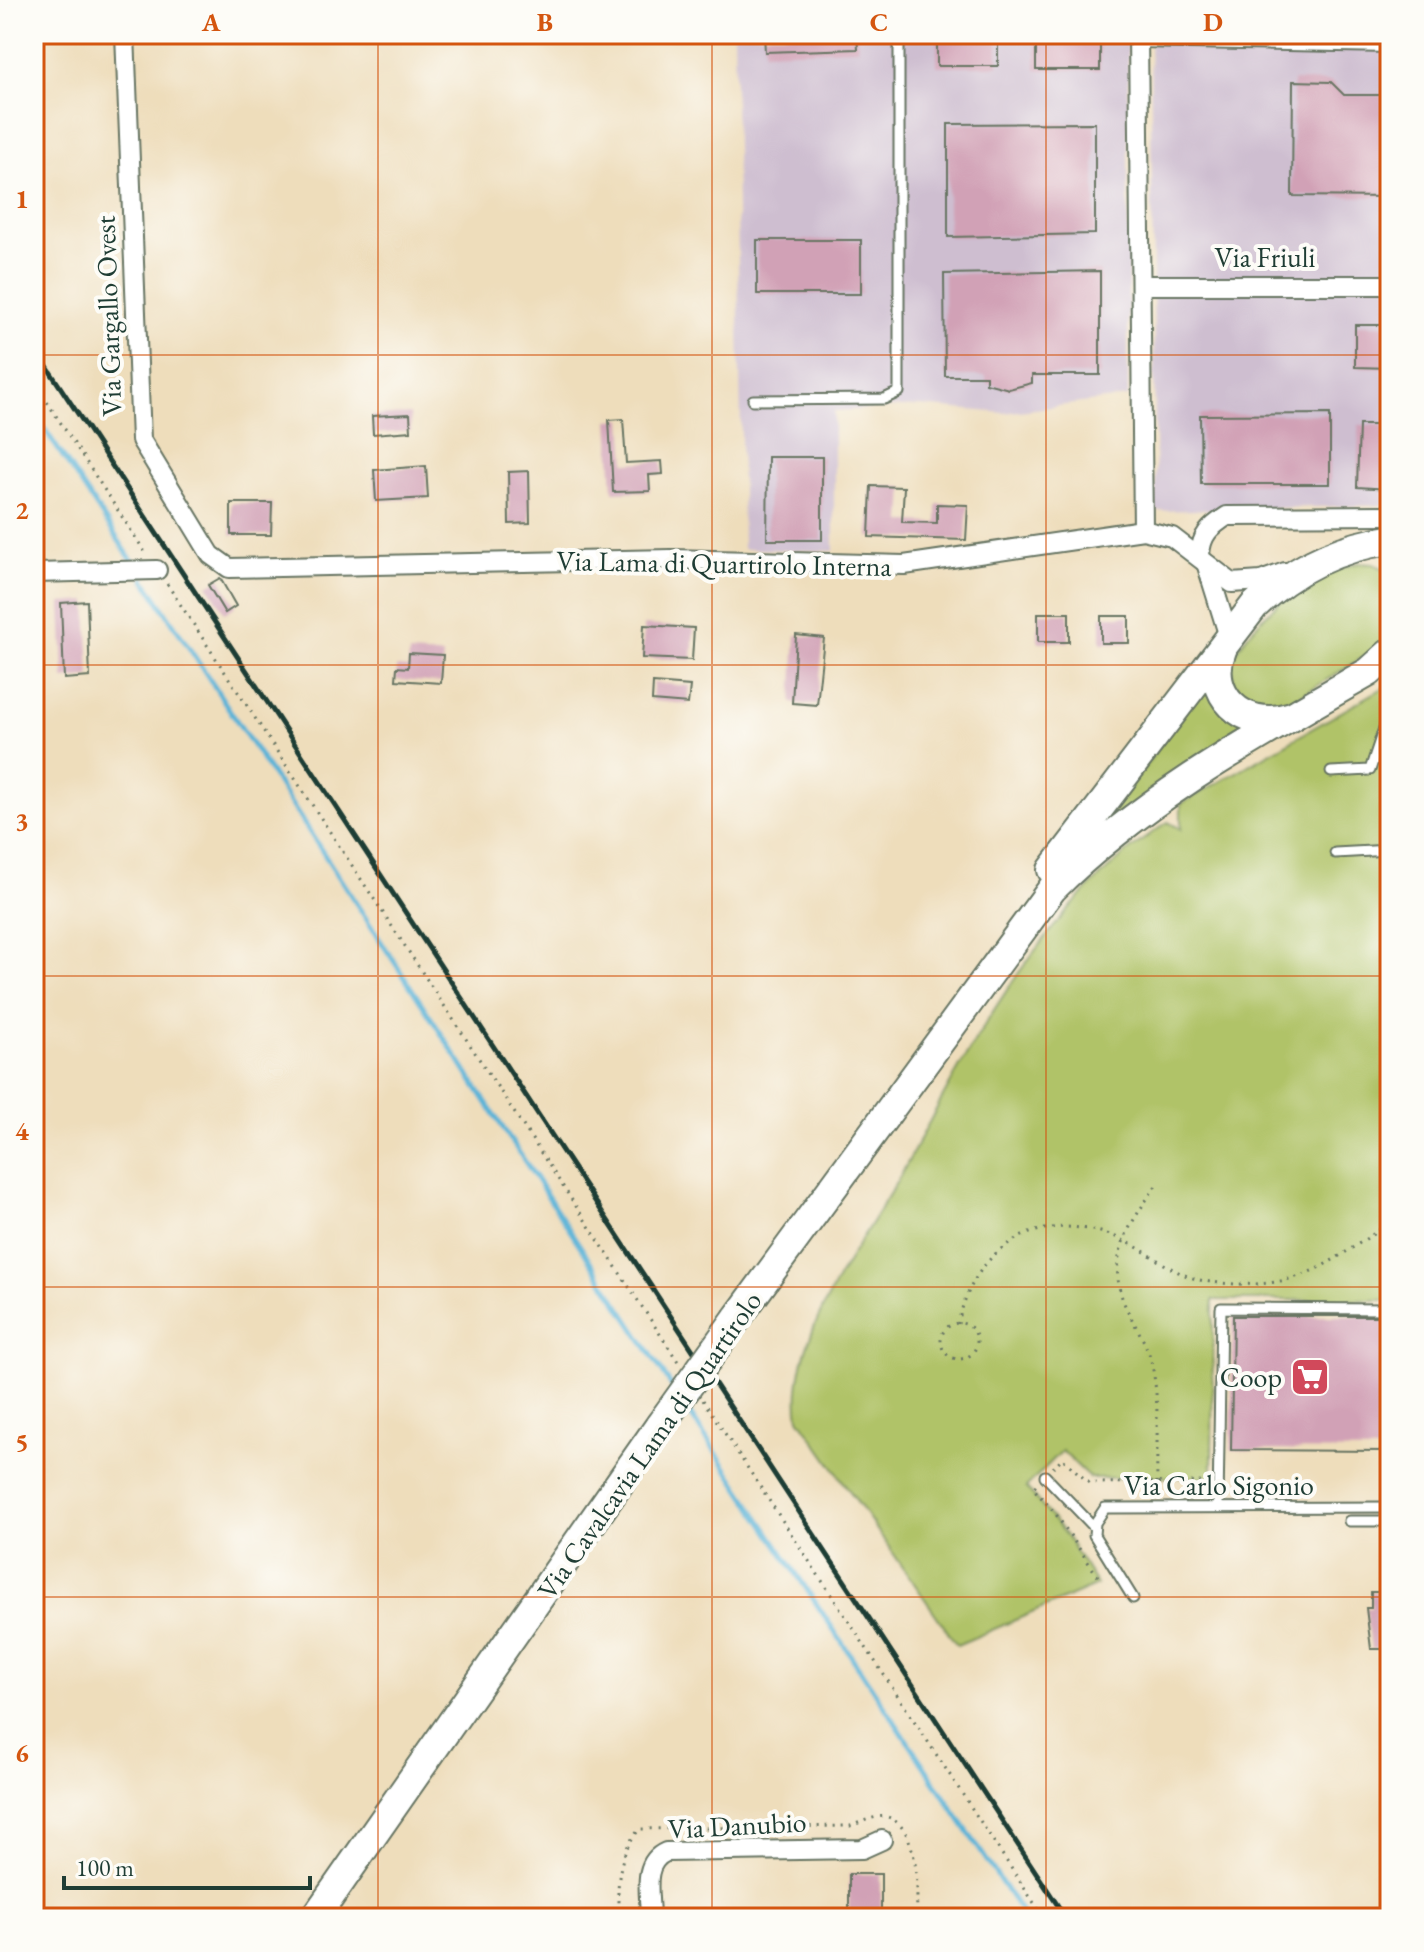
<svg xmlns="http://www.w3.org/2000/svg" width="1424" height="1952" viewBox="0 0 1424 1952" font-family="'EB Garamond',serif">
<rect width="100%" height="100%" fill="#fdfcf7"/>
<filter id="ink" filterUnits="userSpaceOnUse"><feTurbulence type="fractalNoise" baseFrequency=".0125" numOctaves="2"/><feDisplacementMap in="SourceGraphic" scale="16" xChannelSelector="R" yChannelSelector="G"/><feConvolveMatrix kernelMatrix="1 2 1 2 8 2 1 2 1" color-interpolation-filters="sRGB"/></filter>
<filter id="wash" filterUnits="userSpaceOnUse"><feTurbulence type="fractalNoise" baseFrequency=".006" numOctaves="4" result="noise"/><feDisplacementMap in="SourceGraphic" scale="32" xChannelSelector="R" yChannelSelector="G"/><feGaussianBlur stdDeviation="1.8" result="paint"/><feColorMatrix in="noise" values="0 0 0 0 0 0 0 0 0 0 0 0 0 0 0 0 0 1.4 0 .05"/><feComposite in="paint" operator="in"/></filter>
<g filter="url(#wash)">
<rect width="100%" height="100%" fill="#edb"/>
<g fill="#cebed0">
<polygon points="734,34 1128,34 1128,397 1004,413 920,406 834,411 834,551 743,549"/>
<polygon points="1150,34 1390,34 1390,505 1156,511"/>
</g>
<g fill="#b0c367" stroke="#68804e" stroke-width="2">
<path d="M1358,563l15,1 17,7v70l-103,63 -21,5 -31,-17 -4,-33c32,-49 69,-82 127,-96z"/>
<polygon points="1206,681 1258,728 1095,836"/>
<path d="M1390,684v616h-177l-1,177 -122,1 -28,-27 -36,36 38,46 33,52 -140,60 -158,-227c-14,-82 73,-188 110,-258 65,-123 139,-260 259,-338l13,7v-25z"/>
</g>
<g fill="none" stroke-linecap="round" stroke-linejoin="round">
<g stroke="#5ab3d7" stroke-width="5">
<polyline points="34,413 133,562"/>
<polyline points="144,579 673,1388"/>
<polyline points="685,1406 1025,1918"/>
</g>
</g>
<g id="blocks">
<g fill="#d1a1b6">
<polygon points="764,34 857,34 858,49 765,52"/>
<rect x="937" y="34" width="61" height="32"/>
<rect x="1036" y="34" width="64" height="36"/>
<polygon points="1293,81 1331,82 1344,95 1390,95 1390,197 1292,196"/>
<polygon points="1095,123 1095,234 948,237 948,124"/>
<rect x="757" y="240" width="104" height="54"/>
<polygon points="1100,271 1100,375 1032,375 1032,383 1009,389 986,383 986,376 945,376 944,274"/>
<polygon points="1355,325 1390,325 1390,368 1355,367"/>
<polygon points="410,414 411,431 373,434 372,416"/>
<polygon points="1330,414 1330,484 1201,484 1200,415"/>
<polygon points="623,419 626,463 662,461 663,474 649,475 650,491 613,492 609,420"/>
<polygon points="1359,425 1390,425 1390,489 1357,487"/>
<polygon points="768,457 822,457 822,540 767,540"/>
<polygon points="426,466 428,498 376,501 374,470"/>
<polygon points="529,471 530,523 509,524 508,472"/>
<polygon points="871,486 904,487 902,522 937,523 937,504 968,505 966,540 869,537"/>
<polygon points="231,503 272,503 271,535 231,535"/>
<polygon points="220,578 236,606 225,613 208,585"/>
<polygon points="87,601 90,677 64,679 61,603"/>
<rect x="1038" y="613" width="31" height="29"/>
<rect x="1101" y="616" width="28" height="27"/>
<polygon points="644,625 694,628 692,660 642,658"/>
<polygon points="796,635 824,638 817,705 792,703"/>
<polygon points="409,653 443,655 441,683 396,680 397,667 408,668"/>
<polygon points="653,683 690,686 688,704 652,701"/>
<polygon points="1233,1316 1388,1316 1390,1451 1231,1450"/>
<polygon points="1371,1592 1390,1592 1390,1649 1371,1649 1366,1608 1371,1608"/>
<rect x="849" y="1874" width="32" height="44"/>
</g>
</g>
</g>
<g filter="url(#ink)">
<use href="#blocks" fill-opacity="0" stroke="#677563" stroke-width="2"/>
<g fill="none" stroke-linecap="round" stroke-linejoin="round">
<g stroke="#677563" stroke-width="13">
<g id="service">
<polyline points="753,400 884,399 899,392 899,34"/>
<polyline points="1331,772 1370,770 1390,710"/>
<polyline points="1335,853 1390,850"/>
<polyline points="1045,1476 1094,1527"/>
<polyline points="1218,1507 1221,1308 1390,1309"/>
<polyline points="1349,1521 1390,1521"/>
<polyline points="1133,1598 1094,1535 1095,1523 1105,1508 1390,1507"/>
</g>
</g>
<g stroke="#677563" stroke-width="22">
<g id="minor">
<polyline points="125,34 141,440 211,555 229,568 671,559 904,565 1143,530 1172,537 1232,583 1261,581 1285,572"/>
<polyline points="1138,34 1143,530"/>
<polyline points="1138,38 1390,43"/>
<polyline points="1141,285 1390,285"/>
<path d="M1200,555c1,-20 10,-28 27,-39l163,-1"/>
<polyline points="1207,566 1229,637"/>
<polyline points="34,573 157,570"/>
<path d="M650,1918c0,-24 -9,-55 16,-66l196,-3 20,-9"/>
</g>
</g>
<g stroke="#677563" stroke-width="32">
<g id="primary">
<path d="M1222,650c-18,44 22,81 66,67"/>
<path d="M1052,870l202,-264c39,-37 83,-59 136,-66"/>
<path d="M737,1318l315,-429c91,-91 205,-153 317,-217l21,-19"/>
<polyline points="315,1918 660,1425"/>
</g>
</g>
<g stroke="#677563" stroke-width="3" stroke-dasharray="2 6" stroke-linecap="butt">
<polyline points="34,382 147,555"/>
<polyline points="167,584 679,1363"/>
<circle cx="959" cy="1341" r="18"/>
<path d="M958,1324c17,-80 83,-117 160,-86 33,13 56,40 93,44 87,10 111,-15 179,-59"/>
<polyline points="703,1400 1044,1918"/>
<polyline points="1053,1468 1062,1458 1089,1483 1207,1482"/>
<path d="M1157,1483c-1,-38 3,-81 -5,-118 -5,-24 -19,-41 -28,-62 -19,-48 8,-81 33,-119"/>
<polyline points="1036,1485 1033,1488 1055,1513 1101,1581"/>
<polyline points="1285,1493 1308,1493"/>
<path d="M619,1918c-3,-30 -1,-67 21,-89l210,-3c10,-3 27,-12 38,-9 32,12 30,74 28,101"/>
</g>
<use href="#service" stroke="#fff" stroke-width="9"/>
<use href="#minor" stroke="#fff" stroke-width="18"/>
<use href="#primary" stroke="#fff" stroke-width="28"/>
<polyline stroke="#1f3d34" stroke-width="5" points="34,347 1066,1918"/>
<g stroke="#677563" stroke-width="32" stroke-linecap="butt">
<polyline id="primary-bridge" points="660,1425 737,1318"/>
</g>
<use href="#primary-bridge" stroke="#fff" stroke-width="28"/>
</g>
</g>
<path fill="none" stroke="#d45610" stroke-width="2" stroke-opacity="0.55" d="M378,34v1884M712,34v1884M1046,34v1884M34,355h1356M34,665h1356M34,976h1356M34,1287h1356M34,1597h1356"/>
<defs>
<g id="supermarket-square" transform="scale(2)"><rect x="-9" y="-9" width="18" height="18" rx="4" fill="#d1495b" stroke="#fdfcf7"/><path d="M-6-5.5h2.5l.6 2H6L4.5 2H-2.5L-4.4-4H-6ZM-1.5 3.2a1.3 1.3 0 1 0 .1 0ZM3 3.2a1.3 1.3 0 1 0 .1 0Z" fill="#fff"/></g>
</defs>
<g fill-rule="evenodd">
<use href="#supermarket-square" x="1310" y="1377"/>
</g>
<g text-anchor="middle" dominant-baseline="central" stroke-width="8" stroke-linejoin="round" paint-order="stroke">
<g font-size="28" fill="#1f3d34" stroke="#fdfcf7">
<text x="1265" y="257">Via Friuli</text>
<text transform="translate(108 316) rotate(-92)">Via Gargallo Ovest</text>
<text transform="translate(724 563) rotate(1)">Via Lama di Quartirolo Interna</text>
<text transform="translate(649 1445) rotate(-55)">Via Cavalcavia Lama di Quartirolo</text>
<text x="1219" y="1485">Via Carlo Sigonio</text>
<text transform="translate(737 1825) rotate(-3)">Via Danubio</text>
</g>
<g font-size="28" fill="#1f3d34" stroke="#fdfcf7" text-anchor="end">
<text x="1282" y="1377">Coop</text>
</g>
</g>
<rect width="1424" height="1952" fill="none" stroke="#fdfcf7" stroke-width="88"/>
<path d="M64 1876v12h246v-12" fill="none" stroke="#1f3d34" stroke-width="4"/>
<text x="76" y="1876" font-size="24" fill="#1f3d34" stroke="#fdfcf7" stroke-width="6" paint-order="stroke">100 m</text>
<rect x="44" y="44" width="1336" height="1864" fill="none" stroke="#d45610" stroke-width="3"/>
<g font-size="26" text-anchor="middle" font-weight="bold" fill="#d45610">
<text x="211" y="31">A</text>
<text x="545" y="31">B</text>
<text x="879" y="31">C</text>
<text x="1213" y="31">D</text>
<text x="22" y="208">1</text>
<text x="22" y="519">2</text>
<text x="22" y="830">3</text>
<text x="22" y="1140">4</text>
<text x="22" y="1451">5</text>
<text x="22" y="1762">6</text>
</g>
</svg>
